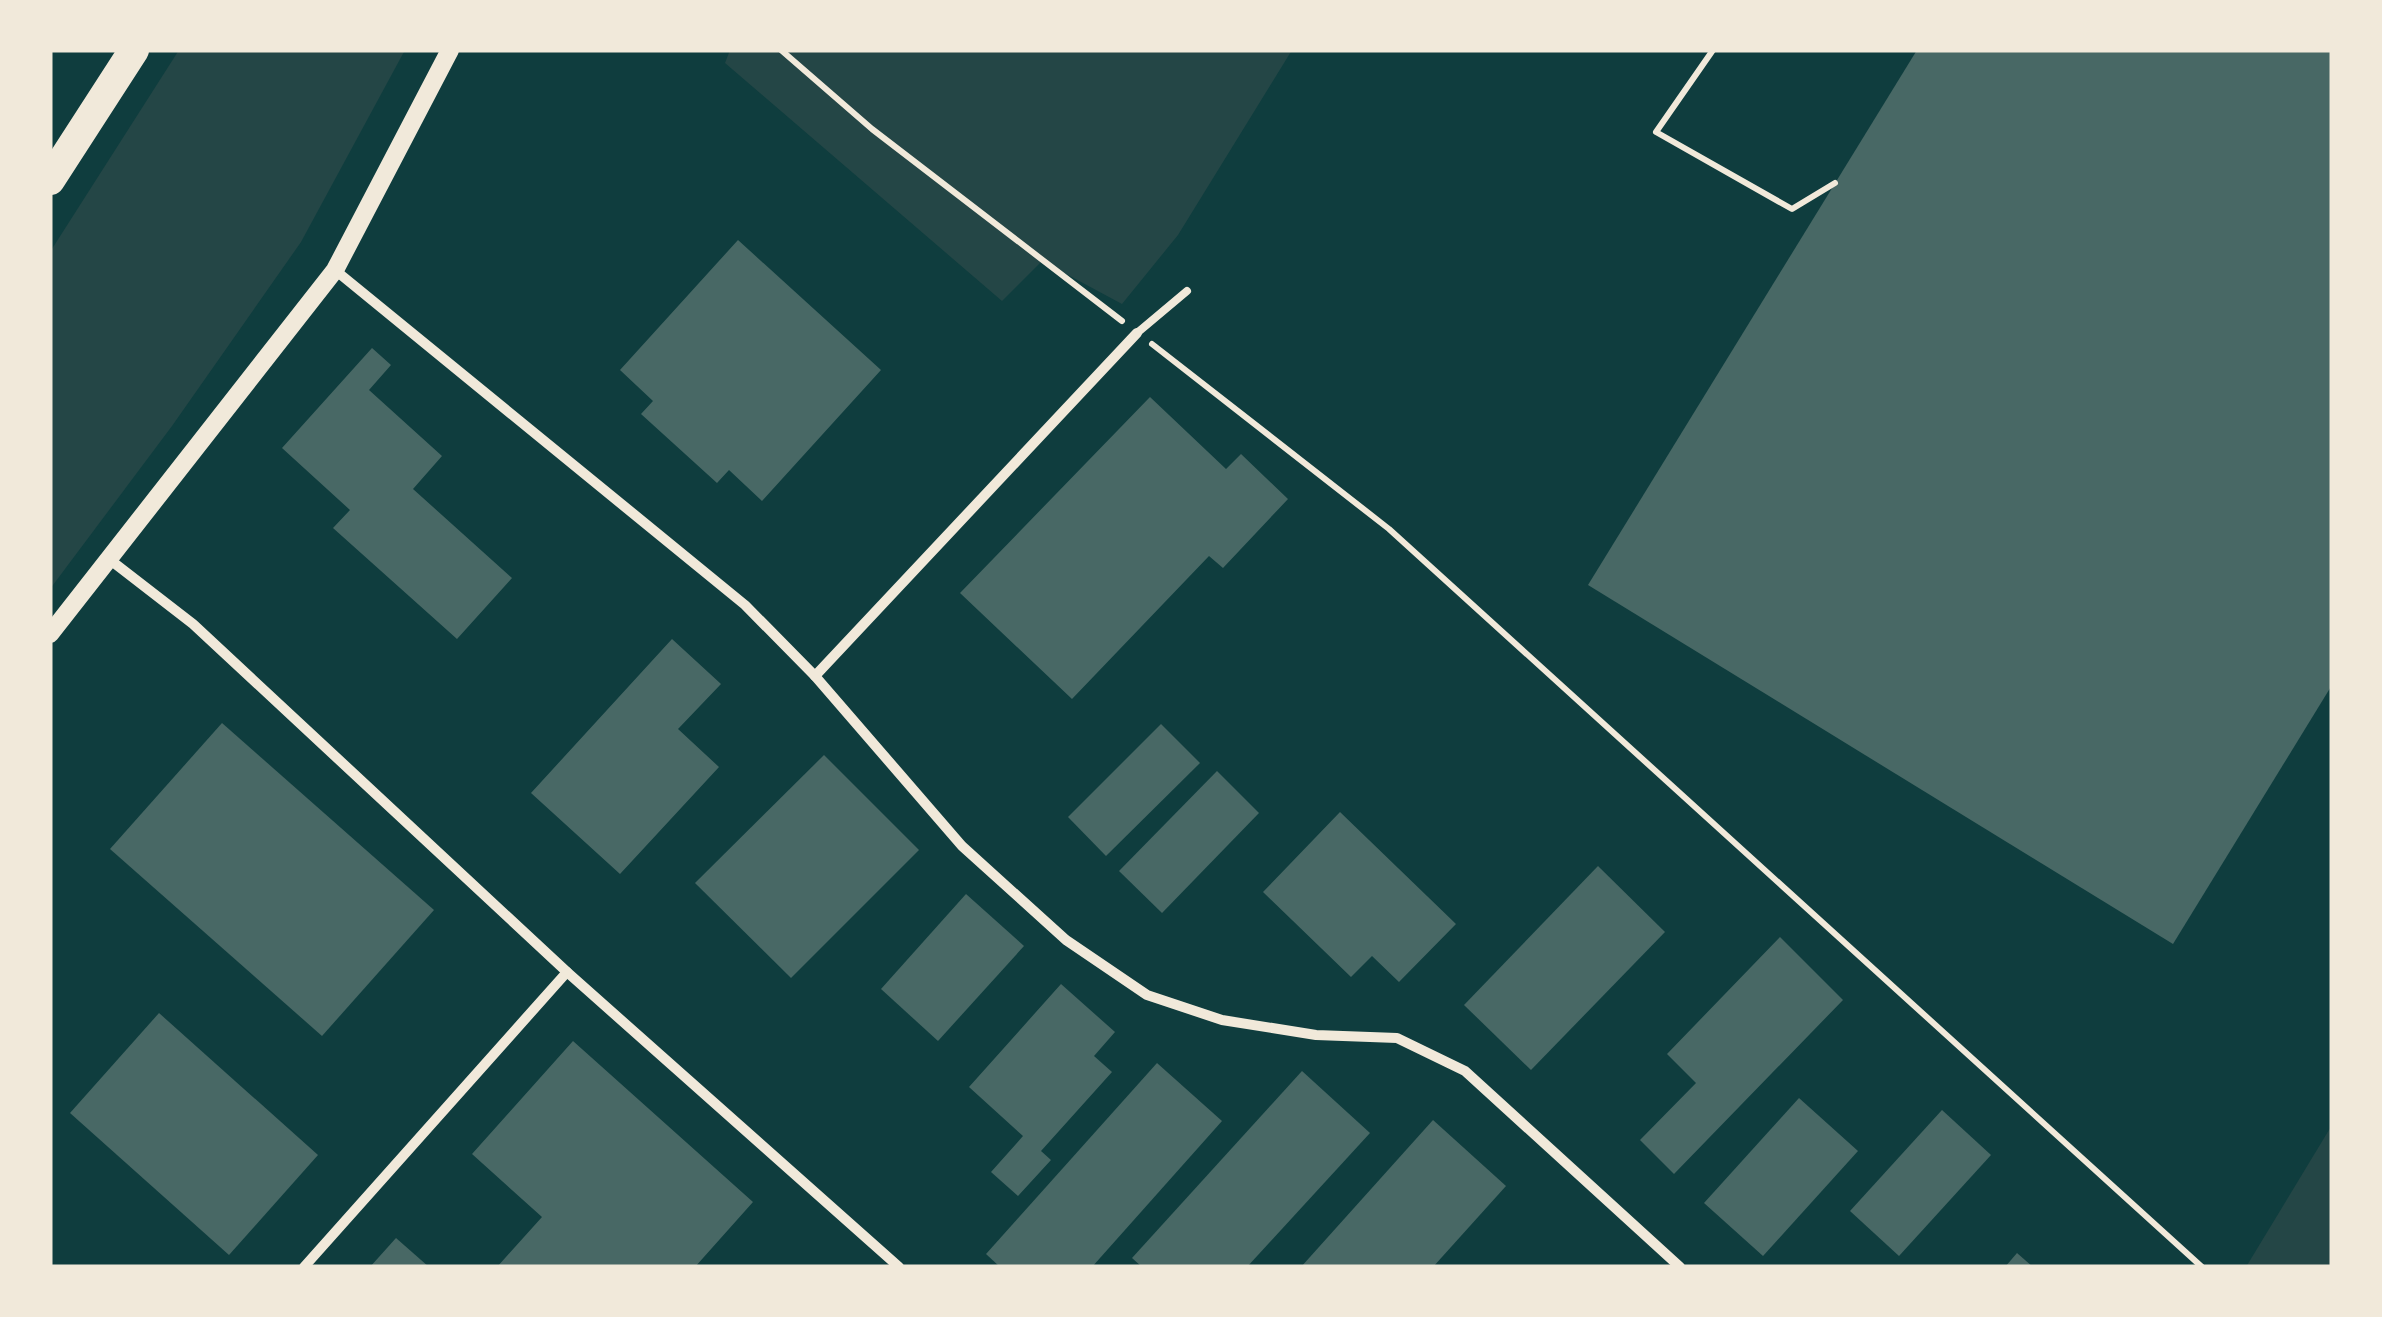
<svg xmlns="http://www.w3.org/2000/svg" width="2382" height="1317" viewBox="0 0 2382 1317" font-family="'DM Sans',sans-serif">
<rect width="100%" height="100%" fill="#0f3d3e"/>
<g fill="#244646">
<polygon points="179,50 405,50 301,242 172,426 50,589 50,252"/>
<polygon points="730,50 1292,50 1178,235 1122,304 1042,261 1002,301 725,63"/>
<polygon points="2332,1125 2332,1267 2246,1267"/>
</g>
<g fill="#486865">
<polygon points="1917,50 2332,50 2332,685 2173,944 1588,585"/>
<polygon points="738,240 881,370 762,501 729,470 717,483 641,414 653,401 620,370"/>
<polygon points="372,348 391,365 369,390 442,456 413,489 512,578 457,639 333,528 350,510 282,448"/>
<polygon points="1150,397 1226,469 1241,454 1288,499 1223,568 1209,556 1072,699 960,593"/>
<polygon points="672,639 721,684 678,729 719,767 620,874 531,793"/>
<polygon points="222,723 434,910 322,1036 110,849"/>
<polygon points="1161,724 1200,763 1106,856 1068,817"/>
<polygon points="824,755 919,850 791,978 695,883"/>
<polygon points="1217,771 1259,813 1162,913 1119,871"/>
<polygon points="1340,812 1456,924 1399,982 1372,956 1351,977 1263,892"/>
<polygon points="1598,866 1665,932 1531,1070 1464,1005"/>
<polygon points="966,894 1024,946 938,1041 881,989"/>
<polygon points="1780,937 1843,1000 1674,1174 1640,1140 1696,1083 1667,1054"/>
<polygon points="1061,984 1115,1032 1094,1056 1112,1072 1041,1151 1051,1160 1018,1196 991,1172 1023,1136 969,1087"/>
<polygon points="159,1013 318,1155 229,1255 70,1113"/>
<polygon points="573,1041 753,1202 695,1267 497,1267 542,1217 472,1154"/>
<polygon points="1157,1063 1222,1121 1092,1267 1000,1267 986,1254"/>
<polygon points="1302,1071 1370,1133 1247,1267 1142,1267 1132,1258"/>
<polygon points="1799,1098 1858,1151 1763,1256 1704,1203"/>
<polygon points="1942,1110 1991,1155 1899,1256 1850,1211"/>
<polygon points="1433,1120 1506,1186 1433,1267 1301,1267"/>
<polygon points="396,1238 429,1267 370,1267"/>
<polygon points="2017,1253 2033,1267 2005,1267"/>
</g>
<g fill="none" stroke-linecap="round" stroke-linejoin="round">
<g stroke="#f1e9da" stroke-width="6">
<polyline points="781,50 872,129 1122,321"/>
<polyline points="1713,50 1656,132 1792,209 1835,183"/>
<polyline points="1152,344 1389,529 2202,1267"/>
</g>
<polyline stroke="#f1e9da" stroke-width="8" points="1137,333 1187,291"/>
<g stroke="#f1e9da" stroke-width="10">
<polyline points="335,270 745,605 815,676 962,846 1066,940 1147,995 1222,1020 1316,1035 1397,1038 1465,1071 1680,1267"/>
<polyline points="109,559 193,624 567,972 899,1267"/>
<polyline points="815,676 1137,333"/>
<polyline points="304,1267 567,972"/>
</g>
<polyline stroke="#f1e9da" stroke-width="18" points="50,634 335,270 450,50"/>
<polyline stroke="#f1e9da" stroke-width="30" points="50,180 134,50"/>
</g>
<rect width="2382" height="1317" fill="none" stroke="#f1e9da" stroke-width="105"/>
</svg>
